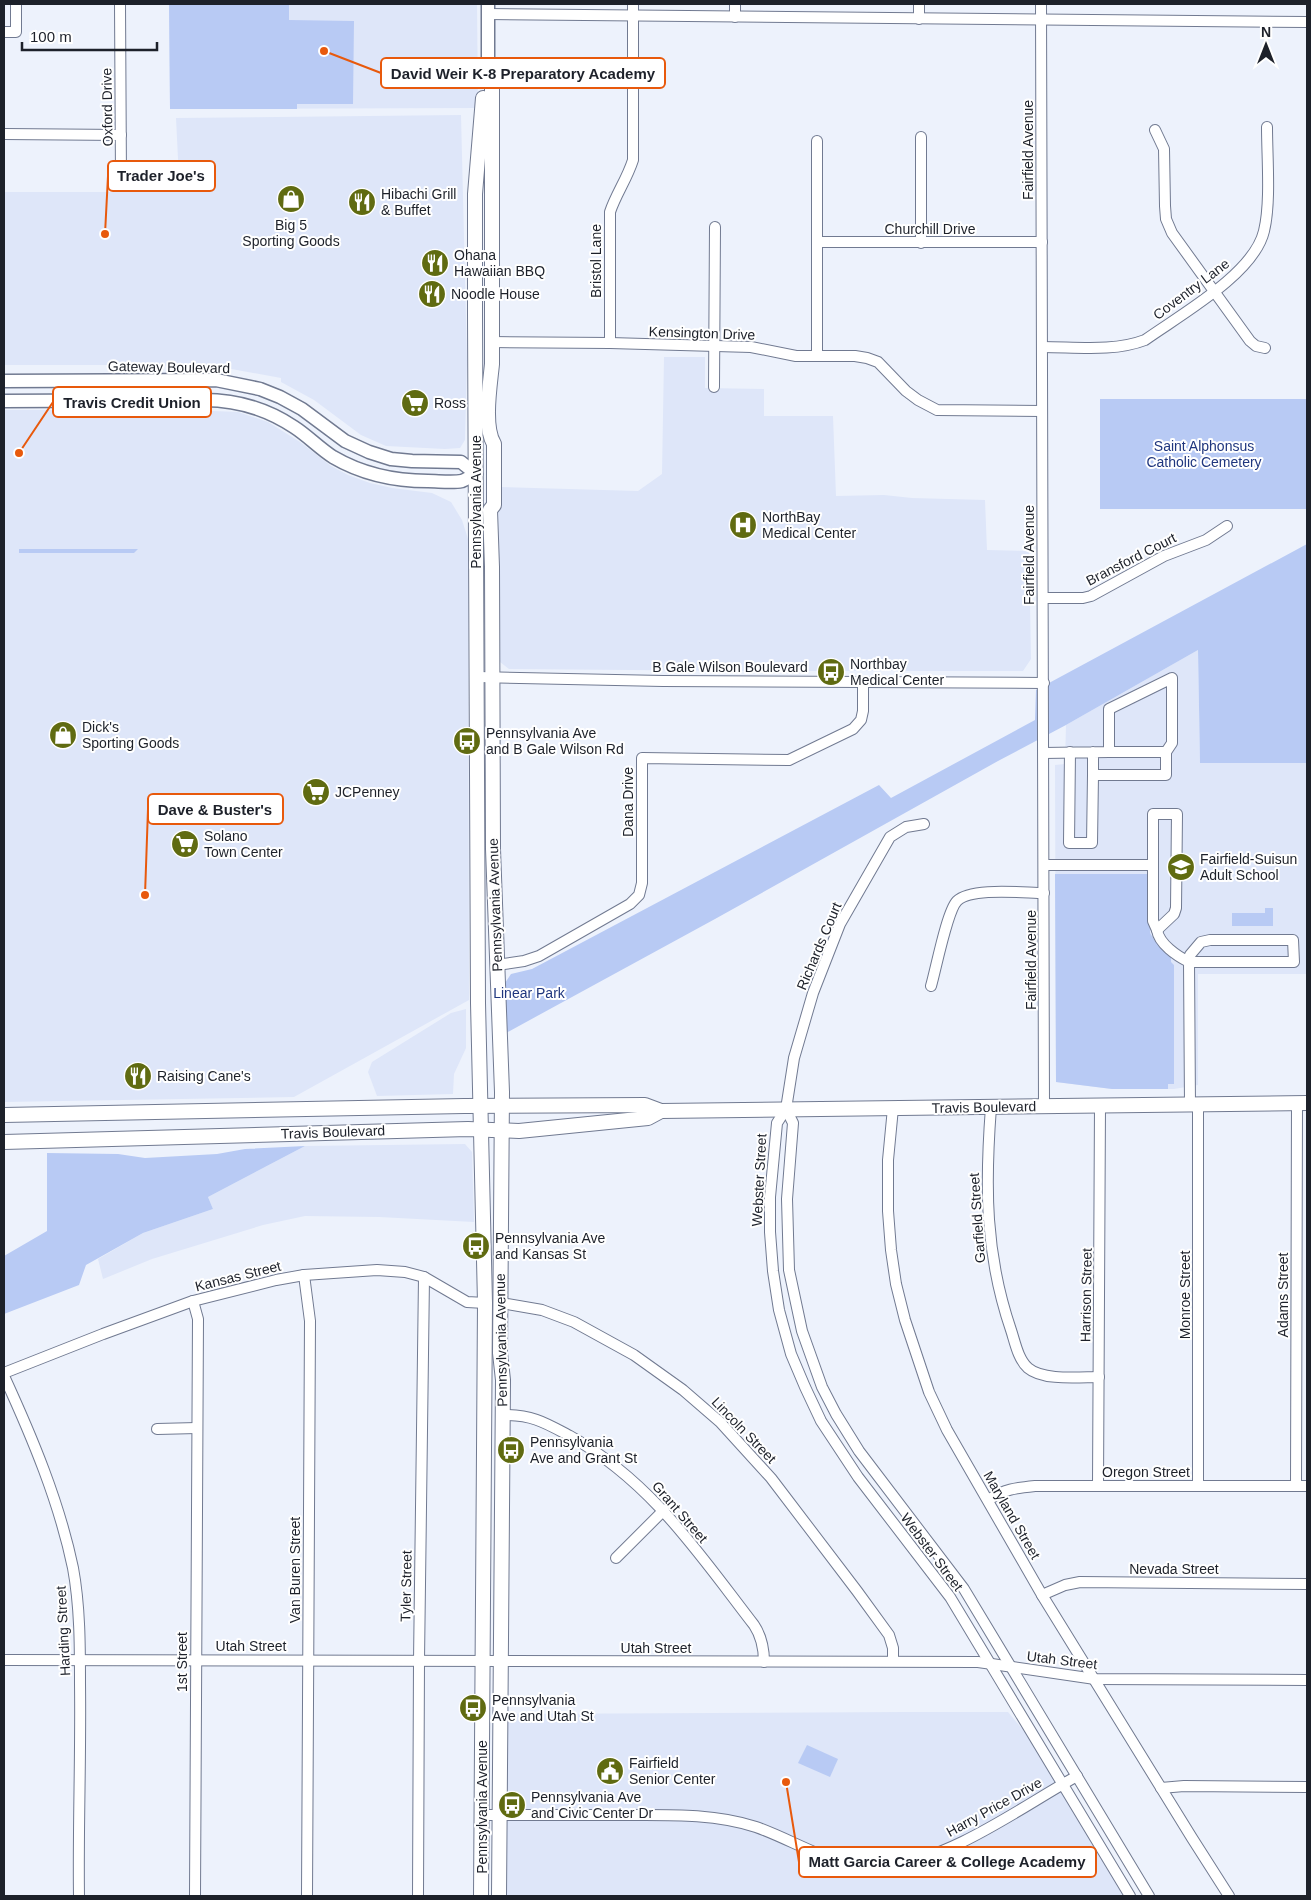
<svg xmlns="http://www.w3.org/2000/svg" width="1311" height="1900" viewBox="0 0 1311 1900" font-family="Arial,sans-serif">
<rect width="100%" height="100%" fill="#edf2fc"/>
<g fill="#dee6f9">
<polygon points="169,4 477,4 478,105 477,108 170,109"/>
<polygon points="461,115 467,361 465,440 460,448 445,449 386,446 361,435 314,400 281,382 281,378 226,368 149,365 4,365 4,192 162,192 170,190 176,186 179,179 176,118"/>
<polygon points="664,357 705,357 705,388 764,389 764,416 833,416 836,496 884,495 912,498 985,500 987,550 1029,551 1031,659 1023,671 753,671 509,669 500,662 498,487 638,491 662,474"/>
<polygon points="4,410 189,410 238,412 268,422 300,442 331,466 348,475 370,483 392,488 432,493 451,502 462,520 468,539 469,1000 294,1097 4,1102"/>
<polygon points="1198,650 1200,762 1307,763 1307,974 1198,974 1198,1085 1174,1089 1112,1089 1056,1082 1055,765 1065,764 1066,725"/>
<polygon points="466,1009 466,1048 454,1074 453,1094 377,1096 368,1072 372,1062 451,1013"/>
<polygon points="465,1144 472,1152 474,1222 379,1217 305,1216 263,1225 152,1259 103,1279 98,1259 143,1233 213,1209 208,1197 305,1146"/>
<polygon points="904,1712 1008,1712 1068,1784 1134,1896 503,1896 505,1714"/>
</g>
<g fill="#b8caf4">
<polygon points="169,4 289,4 289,20 354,21 353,104 297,104 297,109 170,109"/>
<rect x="1100" y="399" width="207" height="110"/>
<polygon points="1307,544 1307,763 1200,763 1198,650 1066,725 998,761 715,919 506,1033 505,983 511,974 532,969 879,785 891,798 1035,720 1036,690"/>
<polygon points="19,549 138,549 134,553 19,553"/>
<polygon points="1055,874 1149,874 1150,933 1155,941 1171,957 1171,962 1174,965 1174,1084 1168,1084 1168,1089 1112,1089 1056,1082"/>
<polygon points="1265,908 1273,908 1273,926 1232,926 1232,913 1265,913"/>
<polygon points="305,1146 208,1197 213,1209 143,1233 86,1265 79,1285 4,1314 4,1256 47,1231 47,1153 118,1154 145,1158 217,1154 245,1149"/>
<polygon points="807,1745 838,1759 830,1777 798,1763"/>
</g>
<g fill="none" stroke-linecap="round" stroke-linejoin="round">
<g stroke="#717a91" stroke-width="12">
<g id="minor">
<polyline points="120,4 121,179"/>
<polyline points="735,4 735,17"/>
<polyline points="919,4 919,19"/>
<polyline points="1041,4 1044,1106"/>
<polyline points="488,14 1307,22"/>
<polyline points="4,32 16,32 16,4"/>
<polyline points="1155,130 1164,149 1165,206 1166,219 1172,233 1250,341 1256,346 1265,348"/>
<polyline points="4,134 121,135"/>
<polyline points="921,137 921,243"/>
<polyline points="817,141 817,356"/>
<polyline points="817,242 1042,242"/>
<polyline points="492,342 610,343 751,347 796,356 855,356 867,358 878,362 906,391 918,400 937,410 1042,411"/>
<path d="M610,343v-131c6,-18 17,-33 23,-52v-156"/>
<path d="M1043,347c33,0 71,5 102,-7 35,-25 109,-66 119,-109 7,-29 3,-73 3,-104"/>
<polyline points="714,387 715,227"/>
<polyline points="1043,598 1083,598 1091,596 1164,556 1206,540 1227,526"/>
<polyline points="477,677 663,681 1044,683"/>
<polyline points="1070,752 1069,843 1092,843 1093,775"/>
<polyline points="1109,752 1166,752"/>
<polyline points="1044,753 1109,752 1109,709 1172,678 1172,743 1166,752 1166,775 1093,775 1093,752"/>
<polygon points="1153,814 1177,814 1176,908 1174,914 1157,930 1153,921"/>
<polyline points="924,824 906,827 890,837 840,924 813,993 794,1058 786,1109 777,1123 770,1197 770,1232 773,1271 779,1310 791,1354 805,1387 821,1421 858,1477 950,1597 1130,1896"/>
<polyline points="1044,865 1153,865"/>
<path d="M1157,930c2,14 20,26 32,32l1,143"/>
<polygon points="1210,940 1293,940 1294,962 1189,962 1190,955 1201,942"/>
<polyline points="497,965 524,961 539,956 630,904 639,895 642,883 642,758 789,760 853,729 861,720 863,711 863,682"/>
<path d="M931,986c5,-17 16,-75 26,-85 14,-14 67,-8 87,-8"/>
<path d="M991,1107c-6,79 -6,147 20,223 4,12 7,29 17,38 15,13 52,9 71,9"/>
<polyline points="893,1108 888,1160 888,1211 891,1250 896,1284 905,1320 929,1392 947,1430 1042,1595 1192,1838 1229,1896"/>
<polyline points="786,1109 793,1123 787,1199 789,1270 802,1331 822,1387 836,1414 859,1451 964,1589 1149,1896"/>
<polyline points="304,1275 310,1321 307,1896"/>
<polyline points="193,1301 198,1319 195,1896"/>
<polyline points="501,1303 542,1310 574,1322 634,1355 683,1390 720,1422 771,1478 857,1591 889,1635 893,1648 893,1661"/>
<polyline points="4,1373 103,1334 193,1301 276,1280 304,1275 377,1270 405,1272 424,1277 467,1302 485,1303"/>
<path d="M4,1376c28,61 55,125 69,192 7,38 7,78 7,116 1,71 -2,142 -1,212"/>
<path d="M502,1415c31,0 42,7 68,21 82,46 129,118 184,189 8,12 10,23 10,37"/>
<polyline points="157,1429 197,1428"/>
<polyline points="1098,1485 1100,1106"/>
<polyline points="1198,1486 1198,1105"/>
<polyline points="1296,1486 1297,1103"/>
<path d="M988,1500c17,-11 27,-12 47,-14h272"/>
<polyline points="616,1558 664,1510"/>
<polyline points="1042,1595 1065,1585 1080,1582 1307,1584"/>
<polyline points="4,1660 978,1662 1095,1679 1307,1680"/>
<polyline points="1161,1788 1184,1786 1307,1787"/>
<path d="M482,1815c46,0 93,0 139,0 45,0 93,-2 135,12 38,13 90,47 128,41 72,-12 131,-57 193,-92"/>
<polyline points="418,1896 419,1661 424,1277"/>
</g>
</g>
<g stroke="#717a91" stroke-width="15">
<g id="tertiary">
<polyline points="488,69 488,4"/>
<path d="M4,381l212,-1 44,9 20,8 22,12 43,32 24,11 22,7 21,2 49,1 15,12c-5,2 -9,5 -14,7 -10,2 -24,0 -34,0 -33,0 -66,-7 -95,-24 -14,-9 -25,-21 -39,-30 -27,-18 -58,-27 -90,-27l-200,1"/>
</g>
</g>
<g stroke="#717a91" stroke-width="16">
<g id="secondary">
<path d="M488,69l4,9v286c-2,21 -9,62 2,80v61l-4,5 2,57 1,282 9,243 -2,261 3,27 -4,516"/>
<polyline points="4,1115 464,1106 645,1105 661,1111 1307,1103"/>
<polyline points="4,1142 468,1129 519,1131 648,1118 661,1111"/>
<polyline points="481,1896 485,1303 478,1003 475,314 475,194 483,98"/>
</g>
</g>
<use href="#minor" stroke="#fff" stroke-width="10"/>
<use href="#tertiary" stroke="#fff" stroke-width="12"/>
<use href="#secondary" stroke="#fff" stroke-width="14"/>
</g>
<defs>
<g id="shop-disc" transform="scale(1.4375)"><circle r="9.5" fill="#606b11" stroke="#fff"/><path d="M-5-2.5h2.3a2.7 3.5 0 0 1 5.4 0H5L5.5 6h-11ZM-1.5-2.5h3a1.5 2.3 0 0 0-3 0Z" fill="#fff"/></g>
<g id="restaurant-disc" transform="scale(1.4375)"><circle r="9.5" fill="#606b11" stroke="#fff"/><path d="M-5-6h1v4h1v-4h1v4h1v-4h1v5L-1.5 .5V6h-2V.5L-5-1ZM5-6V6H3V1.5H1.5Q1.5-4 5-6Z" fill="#fff"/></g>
<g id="supermarket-disc" transform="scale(1.4375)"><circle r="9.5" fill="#606b11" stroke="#fff"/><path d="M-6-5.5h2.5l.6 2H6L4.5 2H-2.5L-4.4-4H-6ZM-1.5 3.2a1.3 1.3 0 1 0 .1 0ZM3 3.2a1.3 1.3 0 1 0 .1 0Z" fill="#fff"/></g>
<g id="hospital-disc" transform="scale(1.4375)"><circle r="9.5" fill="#606b11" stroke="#fff"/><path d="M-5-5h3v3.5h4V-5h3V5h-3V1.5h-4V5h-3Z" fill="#fff"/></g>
<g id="bus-disc" transform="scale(1.4375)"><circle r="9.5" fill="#606b11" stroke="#fff"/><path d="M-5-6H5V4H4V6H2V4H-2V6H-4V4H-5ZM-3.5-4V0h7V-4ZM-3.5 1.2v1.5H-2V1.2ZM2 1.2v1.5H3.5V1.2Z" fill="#fff"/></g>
<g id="school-disc" transform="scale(1.4375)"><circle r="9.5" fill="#606b11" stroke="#fff"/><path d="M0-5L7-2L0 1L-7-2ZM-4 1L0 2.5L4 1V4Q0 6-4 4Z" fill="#fff"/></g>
<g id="civic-disc" transform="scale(1.4375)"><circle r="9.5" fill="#606b11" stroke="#fff"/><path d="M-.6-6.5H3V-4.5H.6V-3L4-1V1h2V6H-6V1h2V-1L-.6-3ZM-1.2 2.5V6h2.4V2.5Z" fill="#fff"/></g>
</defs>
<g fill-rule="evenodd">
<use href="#shop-disc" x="291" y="199"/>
<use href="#restaurant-disc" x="362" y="202"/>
<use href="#restaurant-disc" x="435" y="263"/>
<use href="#restaurant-disc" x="432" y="294"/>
<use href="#supermarket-disc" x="415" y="403"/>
<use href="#hospital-disc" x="743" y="525"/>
<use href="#bus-disc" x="831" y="672"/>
<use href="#shop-disc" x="63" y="735"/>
<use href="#bus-disc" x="467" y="741"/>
<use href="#supermarket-disc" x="316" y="792"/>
<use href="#supermarket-disc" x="185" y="844"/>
<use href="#school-disc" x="1181" y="867"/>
<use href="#restaurant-disc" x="138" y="1076"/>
<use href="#bus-disc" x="476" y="1246"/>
<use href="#bus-disc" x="511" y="1450"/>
<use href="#bus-disc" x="473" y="1708"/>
<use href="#civic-disc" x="610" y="1771"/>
<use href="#bus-disc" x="512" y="1805"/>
</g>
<g text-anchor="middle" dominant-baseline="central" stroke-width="4" stroke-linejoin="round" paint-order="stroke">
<g font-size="14" fill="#1d212a" stroke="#fff">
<text transform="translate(107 107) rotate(-91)">Oxford Drive</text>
<text transform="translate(1028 150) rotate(-90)">Fairfield Avenue</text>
<text x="930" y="229">Churchill Drive</text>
<text transform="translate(596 261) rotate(-90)">Bristol Lane</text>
<text transform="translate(1191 289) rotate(-37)">Coventry Lane</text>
<text transform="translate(702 333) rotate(2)">Kensington Drive</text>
<text transform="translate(169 367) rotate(1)">Gateway Boulevard</text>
<text transform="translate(476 502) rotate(-90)">Pennsylvania Avenue</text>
<text transform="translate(1029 555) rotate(-90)">Fairfield Avenue</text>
<text transform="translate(1131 559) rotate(-27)">Bransford Court</text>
<text x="730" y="667">B Gale Wilson Boulevard</text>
<text transform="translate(628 802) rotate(-90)">Dana Drive</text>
<text transform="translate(495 905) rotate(-92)">Pennsylvania Avenue</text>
<text transform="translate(819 946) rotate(-67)">Richards Court</text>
<text transform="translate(1031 960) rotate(-90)">Fairfield Avenue</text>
<text transform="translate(984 1107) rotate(-1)">Travis Boulevard</text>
<text transform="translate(333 1132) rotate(-2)">Travis Boulevard</text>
<text transform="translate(759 1180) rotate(-87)">Webster Street</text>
<text transform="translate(977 1218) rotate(-94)">Garfield Street</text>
<text transform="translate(238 1276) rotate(-14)">Kansas Street</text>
<text transform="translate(1086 1295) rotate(-89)">Harrison Street</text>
<text transform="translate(1185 1295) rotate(-90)">Monroe Street</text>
<text transform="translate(1283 1295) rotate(-90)">Adams Street</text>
<text transform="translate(501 1340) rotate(-91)">Pennsylvania Avenue</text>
<text transform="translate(744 1430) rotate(46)">Lincoln Street</text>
<text x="1146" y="1472">Oregon Street</text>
<text transform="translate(680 1512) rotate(49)">Grant Street</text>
<text transform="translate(1012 1515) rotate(60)">Maryland Street</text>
<text transform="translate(932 1552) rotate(53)">Webster Street</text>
<text x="1174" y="1569">Nevada Street</text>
<text transform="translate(295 1570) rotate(-90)">Van Buren Street</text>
<text transform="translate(406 1586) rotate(-89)">Tyler Street</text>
<text transform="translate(63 1631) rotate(-93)">Harding Street</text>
<text x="251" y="1646">Utah Street</text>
<text x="656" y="1648">Utah Street</text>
<text transform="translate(1062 1660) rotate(7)">Utah Street</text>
<text transform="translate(182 1662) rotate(-90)">1st Street</text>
<text transform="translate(482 1807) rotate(-90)">Pennsylvania Avenue</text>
<text transform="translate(994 1807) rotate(-29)">Harry Price Drive</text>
</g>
<g font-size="14" fill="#1d212a" stroke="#fff" text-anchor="start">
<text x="381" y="194">Hibachi Grill<tspan x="381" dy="16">&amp; Buffet</tspan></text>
<text x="291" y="225" text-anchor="middle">Big 5<tspan x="291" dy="16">Sporting Goods</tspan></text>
<text x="454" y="255">Ohana<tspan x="454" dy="16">Hawaiian BBQ</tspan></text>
<text x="451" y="294">Noodle House</text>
<text x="434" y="403">Ross</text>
<text x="762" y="517">NorthBay<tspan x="762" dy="16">Medical Center</tspan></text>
<text x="850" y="664">Northbay<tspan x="850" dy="16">Medical Center</tspan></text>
<text x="82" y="727">Dick's<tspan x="82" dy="16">Sporting Goods</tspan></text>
<text x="486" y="733">Pennsylvania Ave<tspan x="486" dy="16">and B Gale Wilson Rd</tspan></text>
<text x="335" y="792">JCPenney</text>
<text x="204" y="836">Solano<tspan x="204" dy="16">Town Center</tspan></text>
<text x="1200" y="859">Fairfield-Suisun<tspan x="1200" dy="16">Adult School</tspan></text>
<text x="157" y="1076">Raising Cane's</text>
<text x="495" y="1238">Pennsylvania Ave<tspan x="495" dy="16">and Kansas St</tspan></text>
<text x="530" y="1442">Pennsylvania<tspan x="530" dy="16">Ave and Grant St</tspan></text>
<text x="492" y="1700">Pennsylvania<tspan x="492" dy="16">Ave and Utah St</tspan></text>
<text x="629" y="1763">Fairfield<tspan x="629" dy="16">Senior Center</tspan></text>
<text x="531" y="1797">Pennsylvania Ave<tspan x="531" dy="16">and Civic Center Dr</tspan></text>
</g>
<g font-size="14" fill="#1f367e" stroke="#fff">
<text x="1204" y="446">Saint Alphonsus<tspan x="1204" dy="16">Catholic Cemetery</tspan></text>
<text x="529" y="993">Linear Park</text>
</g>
</g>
<path fill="none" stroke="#e8590c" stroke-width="2" d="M324 51L381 73M105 234L108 176M19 453L53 402M145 895L148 809M786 1782L799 1862"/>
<g fill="#e8590c" stroke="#fff" stroke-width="2">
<circle cx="324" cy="51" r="5"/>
<circle cx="105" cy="234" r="5"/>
<circle cx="19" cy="453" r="5"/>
<circle cx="145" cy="895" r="5"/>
<circle cx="786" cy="1782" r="5"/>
</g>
<g fill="#fff" stroke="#e8590c" stroke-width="2">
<rect x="381" y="58" width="284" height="30" rx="5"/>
<rect x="108" y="161" width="107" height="30" rx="5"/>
<rect x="53" y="387" width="158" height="30" rx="5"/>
<rect x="148" y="794" width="135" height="30" rx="5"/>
<rect x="799" y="1847" width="297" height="30" rx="5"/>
</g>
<g font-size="15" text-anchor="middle" font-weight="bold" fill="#1d212a">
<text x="523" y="79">David Weir K-8 Preparatory Academy</text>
<text x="161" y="181">Trader Joe's</text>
<text x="132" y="408">Travis Credit Union</text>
<text x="215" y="815">Dave &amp; Buster's</text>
<text x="947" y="1867">Matt Garcia Career &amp; College Academy</text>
</g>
<rect width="1311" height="1900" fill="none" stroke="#1d212a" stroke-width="10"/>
<g transform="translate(1266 45)" stroke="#ffffff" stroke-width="4" paint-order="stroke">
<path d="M0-4L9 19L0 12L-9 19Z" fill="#1d212a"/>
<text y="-8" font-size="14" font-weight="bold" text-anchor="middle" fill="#1d212a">N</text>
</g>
<path d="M22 42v8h135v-8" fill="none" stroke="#1d212a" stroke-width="2.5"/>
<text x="30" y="42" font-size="15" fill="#1d212a" stroke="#ffffff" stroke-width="4" paint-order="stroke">100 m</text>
</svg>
